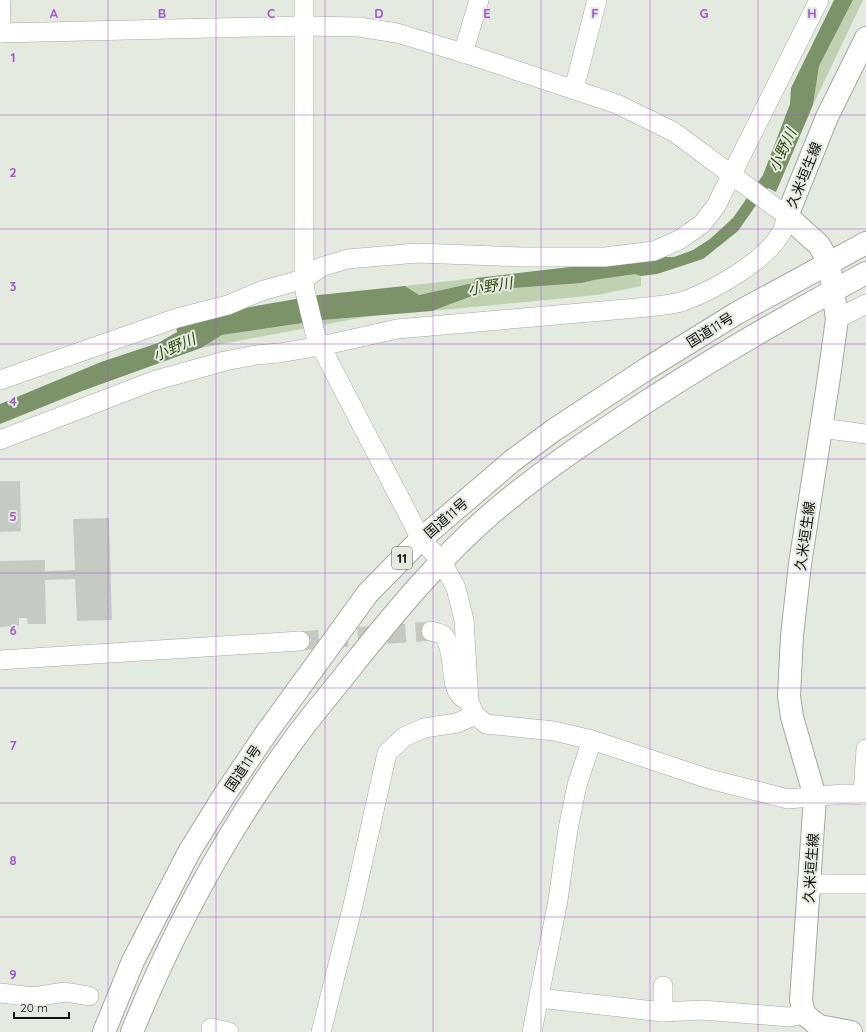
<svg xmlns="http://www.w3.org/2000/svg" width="866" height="1032" viewBox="0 0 866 1032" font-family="Quicksand,'Noto Sans JP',sans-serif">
<rect width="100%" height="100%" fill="#e5eae1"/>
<g fill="#c0d1b2">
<polygon points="853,0 863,0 813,105 819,66"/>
<polygon points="635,273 641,276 641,286 597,295 432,311 488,290 582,283 594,280"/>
<polygon points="476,278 473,283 419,295 405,286"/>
<polygon points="365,317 201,348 222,335 323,320"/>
</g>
<polygon fill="#7c9269" points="834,0 853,0 819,66 813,105 776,192 768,188 738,231 703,259 657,274 641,276 635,274 594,280 582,283 488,290 432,311 323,320 222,335 201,348 82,391 0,424 0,404 101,362 158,343 177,332 176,326 244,308 319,295 405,286 419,295 473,283 476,278 655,257 674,257 693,250 710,239 733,218 763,175 790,104 791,88"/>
<g fill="#c5cac2">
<polygon points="0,481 20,481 21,531 0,532"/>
<polygon points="109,518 112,620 77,621 75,579 45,580 46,624 28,624 27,618 19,618 19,626 0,627 0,561 45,560 45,571 75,570 73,519"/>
</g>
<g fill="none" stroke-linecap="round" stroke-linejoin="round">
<polyline stroke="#c5c9c1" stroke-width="19" stroke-dasharray="19 10" stroke-linecap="butt" points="300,641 431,631"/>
<g stroke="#a3a89f" stroke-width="20">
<g id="street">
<polyline points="304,0 304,279 305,291 316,337 421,539 442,562 456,588 464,620 469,702 475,715 486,724 554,731 592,740 709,779 788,799 843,794 866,795"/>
<polyline points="463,53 479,0"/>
<polyline points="574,89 597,0"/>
<polyline points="837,319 866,304"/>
<polyline points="0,380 177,318 228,305 261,291 304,279 321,267 348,259 417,253 523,257 605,257 654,251 679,240 702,224 716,206 819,0"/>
<polyline points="821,428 866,434"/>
<path d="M0,440l153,-59 72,-20 31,-6 23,-2 42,-7 76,-17 251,-22c12,-2 25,-2 36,-6 30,-11 82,-40 97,-68 3,-5 4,-11 6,-17l-113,-84 -57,-28 -147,-49 -73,-22 -38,-6 -56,-1 -303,7 1,-33"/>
<path d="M431,631c4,1 9,2 12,4 14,15 4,51 20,63"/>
<polyline points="0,660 300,641"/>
<polyline points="863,795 866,749"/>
<polyline points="810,884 865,884"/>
<polyline points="663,986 663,1012"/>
<polyline points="0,993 33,997 65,992 89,996"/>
<polyline points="539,998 663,1012 702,1010 789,1017 804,1014"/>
<polyline points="211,1028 229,1032"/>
<polyline points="321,1032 353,905 387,753 404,737 424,728 457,723 475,715"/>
<polyline points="532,1032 558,900 568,829 577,785 592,740"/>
</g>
</g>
<g stroke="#a3a89f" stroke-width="24">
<polyline id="secondary" points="851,1032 819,1026 804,1014 801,1000 815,797 792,717 789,696 792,636 800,564 829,377 837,319 829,262 819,245 787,216 827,117 866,38"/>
</g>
<g stroke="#a3a89f" stroke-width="24">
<g id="highway">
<polyline points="104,1032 133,961 189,852 225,794 267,732 368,593 421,539 512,461 554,430 648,368 737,313 866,243"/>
<path d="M132,1032c42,-104 97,-204 163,-294 19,-26 41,-51 61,-77 41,-51 85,-104 136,-148 48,-41 101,-76 154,-111 71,-46 145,-89 220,-129"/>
</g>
</g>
<use href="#street" stroke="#fff" stroke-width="19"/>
<use href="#secondary" stroke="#fff" stroke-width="22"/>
<use href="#highway" stroke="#fff" stroke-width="22"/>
</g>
<path fill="none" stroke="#a159cd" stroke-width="1" stroke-opacity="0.55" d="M108,0v1032M216,0v1032M325,0v1032M433,0v1032M541,0v1032M650,0v1032M758,0v1032M0,115h866M0,229h866M0,344h866M0,459h866M0,573h866M0,688h866M0,803h866M0,917h866"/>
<g text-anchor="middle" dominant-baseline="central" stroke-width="4" stroke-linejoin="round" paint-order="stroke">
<rect fill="#e5eae1" stroke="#4f524d" stroke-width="1" x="392" y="547" width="20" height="22" rx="3"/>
<g font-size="13" font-weight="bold" fill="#0f110e">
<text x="402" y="558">11</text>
</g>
<g font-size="14" fill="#0f110e" stroke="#e5eae1">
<text transform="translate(804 175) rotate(-68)">久米垣生線</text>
<text transform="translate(710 330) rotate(-32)">国道11号</text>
<text transform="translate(446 518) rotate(-41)">国道11号</text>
<text transform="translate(805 536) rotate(-82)">久米垣生線</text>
<text transform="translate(243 768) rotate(-56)">国道11号</text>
<text transform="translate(811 868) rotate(-86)">久米垣生線</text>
</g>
<g font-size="15" font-style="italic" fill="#2e4a0a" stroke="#e5eae1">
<text transform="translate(782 150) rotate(-65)">小野川</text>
<text transform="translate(490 286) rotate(-9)">小野川</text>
<text transform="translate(174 347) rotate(-24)">小野川</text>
</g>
</g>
<g font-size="13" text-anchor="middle" font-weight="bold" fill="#a159cd" stroke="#e5eae1" stroke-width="4" stroke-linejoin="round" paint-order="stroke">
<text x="54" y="18">A</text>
<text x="162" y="18">B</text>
<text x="271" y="18">C</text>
<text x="379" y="18">D</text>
<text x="487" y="18">E</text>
<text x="595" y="18">F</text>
<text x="704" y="18">G</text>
<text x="812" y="18">H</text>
<text x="13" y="62">1</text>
<text x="13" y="177">2</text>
<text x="13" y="291">3</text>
<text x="13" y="406">4</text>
<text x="13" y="521">5</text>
<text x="13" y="635">6</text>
<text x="13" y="750">7</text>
<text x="13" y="865">8</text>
<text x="13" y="979">9</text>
</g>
<path d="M14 1012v6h55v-6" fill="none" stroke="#0f110e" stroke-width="2"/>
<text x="20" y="1012" font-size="12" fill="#0f110e" stroke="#e5eae1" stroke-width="3" paint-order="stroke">20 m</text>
</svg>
